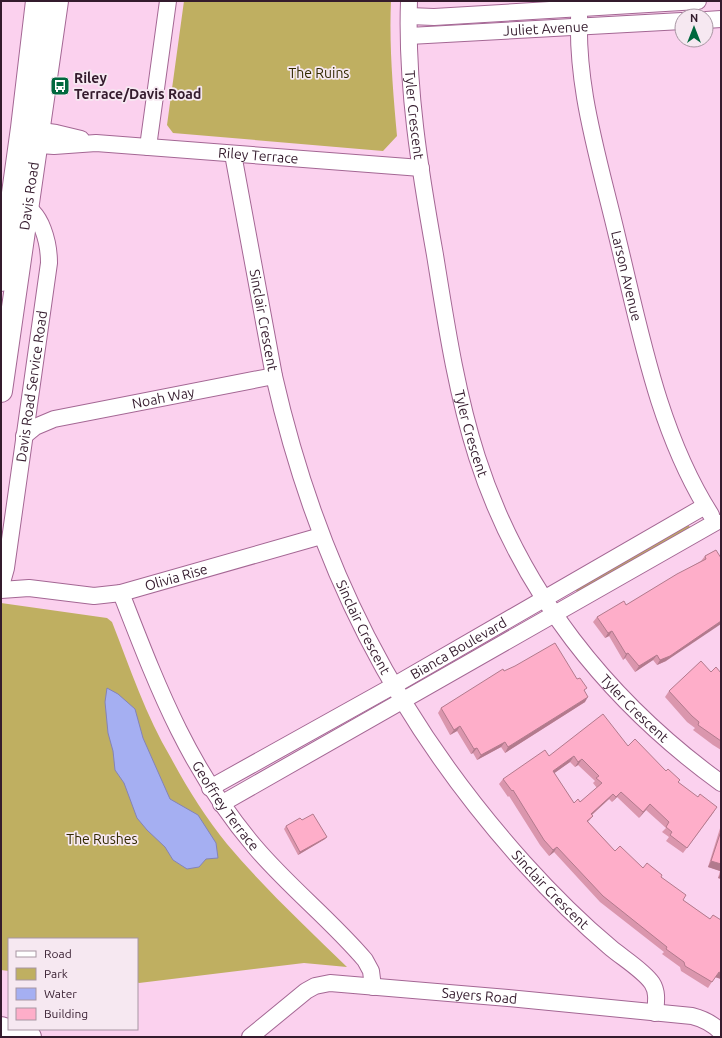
<svg xmlns="http://www.w3.org/2000/svg" width="722" height="1038" viewBox="0 0 722 1038" font-family="Ubuntu,sans-serif">
<rect width="100%" height="100%" fill="#fbd1ee"/>
<g fill="#bfaf61">
<path d="M184,1h207c-2,45 2,90 6,135l-14,15 -210,-18 -6,-8z"/>
<polygon points="688,525 691,528 578,594 575,588"/>
<path d="M1,603l106,15 5,4c18,46 34,94 59,136 16,30 35,60 56,86 37,44 79,83 120,123l-43,-4 -165,20 -2,-1v-43h-128v32l-8,-1z"/>
</g>
<polygon fill="#a5aff2" stroke="#8383b7" points="107,688 118,694 135,709 143,738 170,799 198,815 216,843 218,858 206,859 199,867 187,869 173,860 165,847 147,830 137,818 124,783 115,770 113,751 108,733 105,702"/>
<g fill="none" stroke-linecap="round" stroke-linejoin="round">
<g stroke="#a46794" stroke-width="18">
<g id="street">
<path id="s1" d="M409,1c-3,85 11,170 26,254 11,68 21,136 42,202 43,134 131,244 244,326"/>
<path id="s2" d="M580,1c-7,80 19,158 37,235 23,94 41,196 94,279"/>
<polyline points="409,16 434,17 698,1"/>
<polyline points="706,20 721,19"/>
<path id="s3" d="M409,36l273,-15"/>
<polyline points="27,129 56,133 81,139"/>
<path id="s4" d="M25,144l29,2 42,-3 325,25"/>
<polyline points="148,147 168,1"/>
<path id="s5" d="M233,154l41,222c43,189 121,343 250,487 27,30 56,59 87,85 12,10 33,23 41,35 6,9 4,20 3,30"/>
<path id="s6" d="M24,436l11,-9 19,-8 220,-43"/>
<path id="s7" d="M1,586l5,-18 43,-305c0,-19 -7,-52 -28,-58"/>
<path id="s8" d="M1,590l28,-2 65,8 27,-3 200,-57"/>
<path id="s9" d="M121,593c37,95 67,175 134,254 34,40 76,73 110,113l6,11 2,16"/>
<path id="s10" d="M210,788l183,-102 312,-180"/>
<polyline points="221,804 716,522"/>
<path id="s11" d="M250,1037l56,-46 9,-5 15,-3 178,15 184,18c12,3 20,7 29,16"/>
</g>
</g>
<g stroke="#a46794" stroke-width="24">
<g id="secondary">
<polyline points="1,280 22,128 37,1"/>
<path id="s12" d="M1,391l56,-390"/>
<polyline points="1,1028 30,1037"/>
</g>
</g>
<use href="#street" stroke="#fff" stroke-width="16"/>
<use href="#secondary" stroke="#fff" stroke-width="22"/>
</g>
<g fill="#da96ad" fill-rule="evenodd">
<polygon points="716,550 666,661 657,665 653,660 635,672 625,658 623,660 609,636 605,638 593,622 597,617 626,605 701,561 705,556"/>
<polygon points="504,671 577,679 585,691 585,702 505,753 501,747 477,760 473,753 471,754 457,731 450,735 438,713 441,708"/>
<polygon points="711,672 721,673 721,750 713,745 693,730 695,728 687,722 665,697 669,691"/>
<path d="M628,746l52,34 -2,2 36,30 -31,41 -17,-12 3,-4 -7,-5 4,-4 -20,-18 -7,8 -22,-21 -5,5 -3,-3 -17,16 1,1 -5,6 27,29 28,17 18,9 22,23 27,19 11,1v59l-6,-2 -7,11 -27,-17 -1,-4 -18,-13 2,-2 -64,-50 -46,-50 -5,4 -9,-11 -31,-49 -1,1 -9,-13 4,-5 46,-23zM570,762l5,5 3,-2 17,16 -2,2 4,5 -17,14 -6,1 -20,-30z"/>
<polygon points="302,820 325,839 298,855 284,829 286,826"/>
<polygon points="721,825 721,879 718,878 720,871 708,867"/>
</g>
<g fill="#b27a8d">
<polygon points="721,621 721,624 666,661 657,665 660,660"/>
<polygon points="612,631 609,636 605,638 608,633"/>
<polygon points="628,653 625,658 623,660 626,654"/>
<polygon points="657,655 653,660 635,672 639,666"/>
<polygon points="588,697 585,702 505,753 508,747"/>
<polygon points="460,726 457,731 450,735 454,730"/>
<polygon points="505,742 501,747 477,760 481,755"/>
<polygon points="477,748 473,753 471,754 474,749"/>
<polygon points="574,756 570,762 549,777 553,771"/>
<polygon points="582,759 578,765 575,767 578,762"/>
<polygon points="621,792 617,797 612,802 616,797"/>
<polygon points="613,794 609,799 587,819 591,814"/>
<polygon points="650,804 646,810 639,818 643,812"/>
<polygon points="327,837 325,839 298,855 300,852"/>
<polygon points="557,847 554,852 549,856 553,850"/>
<polygon points="711,861 721,864 721,869 720,871 708,867"/>
<polygon points="721,873 721,879 718,878"/>
<polygon points="719,972 721,973 721,979 715,977"/>
</g>
<g fill="#feaec9" stroke="#b27a8d" fill-rule="evenodd">
<polygon points="716,550 721,558 721,621 670,656 660,660 657,655 639,666 628,653 626,654 612,631 608,633 597,617 624,601 626,605 677,574 706,559 705,556"/>
<polygon points="555,643 577,679 580,678 587,688 584,690 588,697 508,747 505,742 481,755 477,748 474,749 460,726 454,730 441,708 503,669 504,671 515,666"/>
<polygon points="701,661 711,672 716,667 721,673 721,741 698,725 699,722 692,716 669,691"/>
<path d="M603,714l25,32 7,-7 31,32 2,-2 12,11 -2,2 20,15 2,-3 17,13 -30,41 -17,-13 2,-3 -6,-5 3,-5 -19,-18 -7,8 -22,-20 -5,5 -3,-3 -22,20 2,2 -6,5 28,30 5,-5 23,22 4,-5 15,12 -1,2 25,18 -3,5 27,19 3,-4 8,5v53l-2,-1 -7,10 -27,-16 -1,-4 -18,-13 1,-2 -64,-51 -46,-49 -4,3 -9,-10 -31,-50 -1,1 -9,-12 42,-29 4,6zM574,756l4,6 4,-3 17,17 -3,2 6,5 -22,19 -2,-3 -4,4 -21,-32z"/>
<polygon points="313,814 327,837 300,852 286,826 300,818 302,820"/>
<polygon points="721,831 721,864 711,861"/>
</g>
<defs>
<g id="bus-square" transform="scale(1)"><rect x="-9" y="-9" width="18" height="18" rx="4" fill="#00683e" stroke="#f6e8f1"/><path d="M-5-6H5V4H4V6H2V4H-2V6H-4V4H-5ZM-3.5-4V0h7V-4ZM-3.5 1.2v1.5H-2V1.2ZM2 1.2v1.5H3.5V1.2Z" fill="#fff"/></g>
</defs>
<g fill-rule="evenodd">
<use href="#bus-square" x="60" y="86"/>
</g>
<g text-anchor="middle" dominant-baseline="central" stroke-width="3.5" stroke-linejoin="round" paint-order="stroke">
<g font-size="14" fill="#341b2d" stroke="#f6e8f1">
<text stroke="none"><textPath href="#s3" startOffset="137">Juliet Avenue</textPath></text>
<text stroke="none"><textPath href="#s1" startOffset="114">Tyler Crescent</textPath></text>
<text stroke="none"><textPath href="#s4" startOffset="234">Riley Terrace</textPath></text>
<text stroke="none"><textPath href="#s12" startOffset="197">Davis Road</textPath></text>
<text stroke="none"><textPath href="#s2" startOffset="280">Larson Avenue</textPath></text>
<text stroke="none"><textPath href="#s5" startOffset="169">Sinclair Crescent</textPath></text>
<text stroke="none"><textPath href="#s7" startOffset="202">Davis Road Service Road</textPath></text>
<text stroke="none"><textPath href="#s6" startOffset="146">Noah Way</textPath></text>
<text stroke="none"><textPath href="#s1" startOffset="438">Tyler Crescent</textPath></text>
<text stroke="none"><textPath href="#s8" startOffset="178">Olivia Rise</textPath></text>
<text stroke="none"><textPath href="#s5" startOffset="493">Sinclair Crescent</textPath></text>
<text stroke="none"><textPath href="#s10" startOffset="285">Bianca Boulevard</textPath></text>
<text stroke="none"><textPath href="#s1" startOffset="762">Tyler Crescent</textPath></text>
<text stroke="none"><textPath href="#s9" startOffset="238">Geoffrey Terrace</textPath></text>
<text stroke="none"><textPath href="#s5" startOffset="817">Sinclair Crescent</textPath></text>
<text stroke="none"><textPath href="#s11" startOffset="248">Sayers Road</textPath></text>
</g>
<g font-size="14" fill="#322900" stroke="#f6e8f1">
<text x="319" y="73">The Ruins</text>
<text x="102" y="839">The Rushes</text>
</g>
<g font-size="14" font-weight="bold" fill="#341b2d" stroke="#f6e8f1" text-anchor="start">
<text x="74" y="78">Riley<tspan x="74" dy="16">Terrace/Davis Road</tspan></text>
</g>
</g>
<rect width="722" height="1038" fill="none" stroke="#341b2d" stroke-width="4"/>
<rect x="8" y="938" width="130" height="92" fill="#f6e8f1" stroke="#a896a3"/>
<rect x="16" y="951" width="20" height="6" fill="#ffffff" stroke="#a896a3"/>
<text x="44" y="958" font-size="12" fill="#341b2d">Road</text>
<rect x="16" y="968" width="20" height="12" fill="#bfaf61" stroke="#a896a3"/>
<text x="44" y="978" font-size="12" fill="#341b2d">Park</text>
<rect x="16" y="988" width="20" height="12" fill="#a5aff2" stroke="#a896a3"/>
<text x="44" y="998" font-size="12" fill="#341b2d">Water</text>
<rect x="16" y="1008" width="20" height="12" fill="#feaec9" stroke="#a896a3"/>
<text x="44" y="1018" font-size="12" fill="#341b2d">Building</text>
<g transform="translate(694 28)"><circle r="19" fill="#f6e8f1" stroke="#a896a3"/>
<path d="M0-3L7 15L0 10L-7 15Z" fill="#00683e"/>
<text y="-6" font-size="11" font-weight="bold" text-anchor="middle" fill="#341b2d">N</text>
</g>
</svg>
